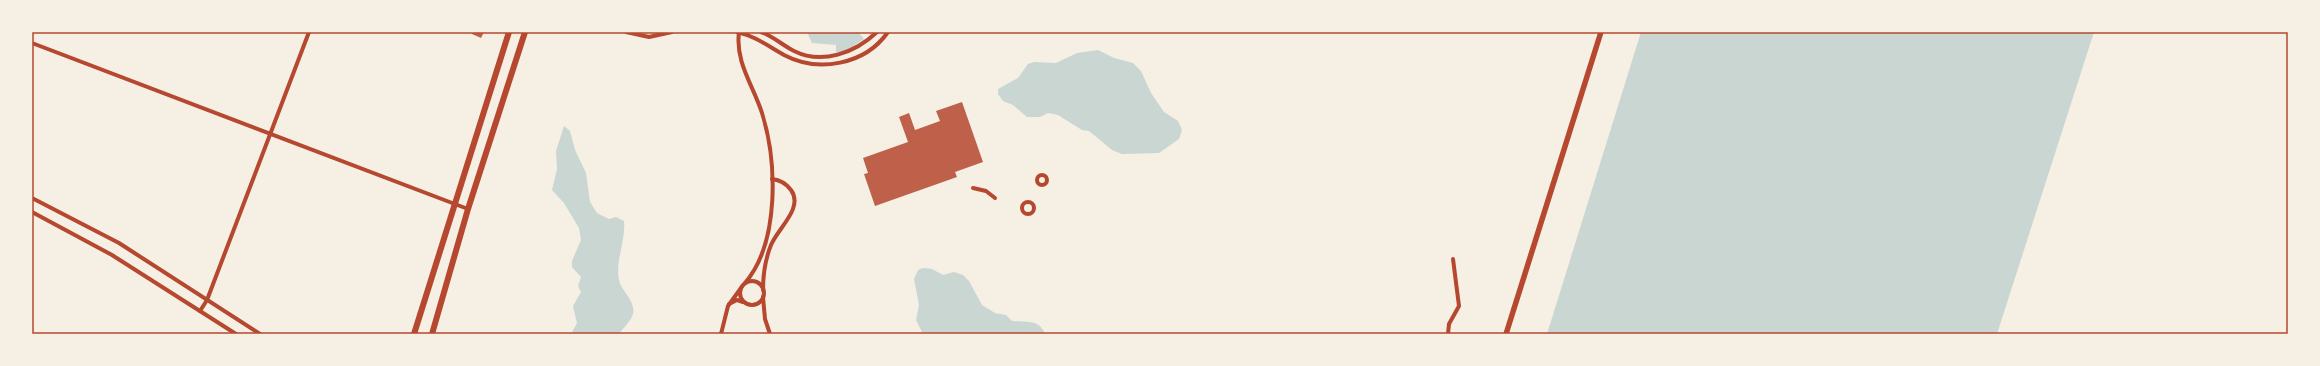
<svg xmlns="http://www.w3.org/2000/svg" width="2320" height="366" viewBox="0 0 2320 366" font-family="Overpass,sans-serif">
<rect width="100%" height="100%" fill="#f6efe4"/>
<g fill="#c9d6d2">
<polygon points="807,32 858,32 864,39 847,50 836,53 836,45 812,43"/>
<polygon points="1641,32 2094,32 1997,334 1547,334"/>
<polygon points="1098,50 1114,58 1133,63 1141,71 1151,93 1164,112 1178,121 1182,130 1179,139 1159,153 1122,154 1112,150 1089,131 1082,130 1058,115 1048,113 1040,117 1027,117 1013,105 1003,101 998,94 998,89 1018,78 1028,64 1034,62 1056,63 1077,53"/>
<path d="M564,126l6,5 5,19 11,23 4,29 7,11 12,6 7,-2 8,4c2,20 -9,39 -5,59 2,11 17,21 14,34 -2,7 -10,14 -14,20h-48l6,-11 -4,-17 8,-14 -3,-6 3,-9 -9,-10v-6l9,-21 -2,-12 -15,-25 -12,-13 5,-21 -1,-18z"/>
<path d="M923,268l9,1 11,6 11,-3 9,3 6,6 13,24 13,8 11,2 6,6c13,1 28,-2 33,13h-122l-7,-14 3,-15 -5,-26 4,-9z"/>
</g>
<g fill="#bf614a">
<polygon points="473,32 484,32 481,38 472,34"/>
<polygon points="962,102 983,162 955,172 957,177 875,206 864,174 868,173 863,158 908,142 899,117 909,113 915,130 940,121 936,111"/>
</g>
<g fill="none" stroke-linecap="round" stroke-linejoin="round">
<g stroke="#b5482f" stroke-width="4">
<polyline points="626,32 649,37 672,32"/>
<path d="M737,32c18,4 31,14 47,23 34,18 81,10 104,-23"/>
<path d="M739,32c-4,30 14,53 23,81 15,48 18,129 -17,170"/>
<path d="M761,32c12,4 21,13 33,19 28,14 61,2 83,-19"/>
<polyline points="32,43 468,209"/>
<circle cx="1042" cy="180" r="5"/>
<polyline points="973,188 986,191 995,198"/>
<polyline points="32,198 119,243 260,334"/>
<circle cx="1028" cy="208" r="6"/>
<polyline points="32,212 112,255 236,334"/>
<circle cx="752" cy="293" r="12"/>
<path d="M763,290c0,-16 2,-30 8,-45 7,-17 33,-37 20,-55 -5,-7 -11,-10 -19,-11"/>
<polyline points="763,297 765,319 770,334"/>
<polyline points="729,304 737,300 743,302"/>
<polyline points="200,311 207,300 309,32"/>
<polyline points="721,334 728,306 741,288"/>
<polyline points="1448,334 1449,324 1459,306 1453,259"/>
</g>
<polyline stroke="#b5482f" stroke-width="5.5" points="1506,334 1601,32"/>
<g stroke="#b5482f" stroke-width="6">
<polyline points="414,334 509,32"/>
<polyline points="432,334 468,209 525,32"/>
</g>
</g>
<rect width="2320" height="366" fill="none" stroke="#f6efe4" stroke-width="66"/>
<rect x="33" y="33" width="2254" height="300" fill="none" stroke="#b5482f" stroke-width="1.5"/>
</svg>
